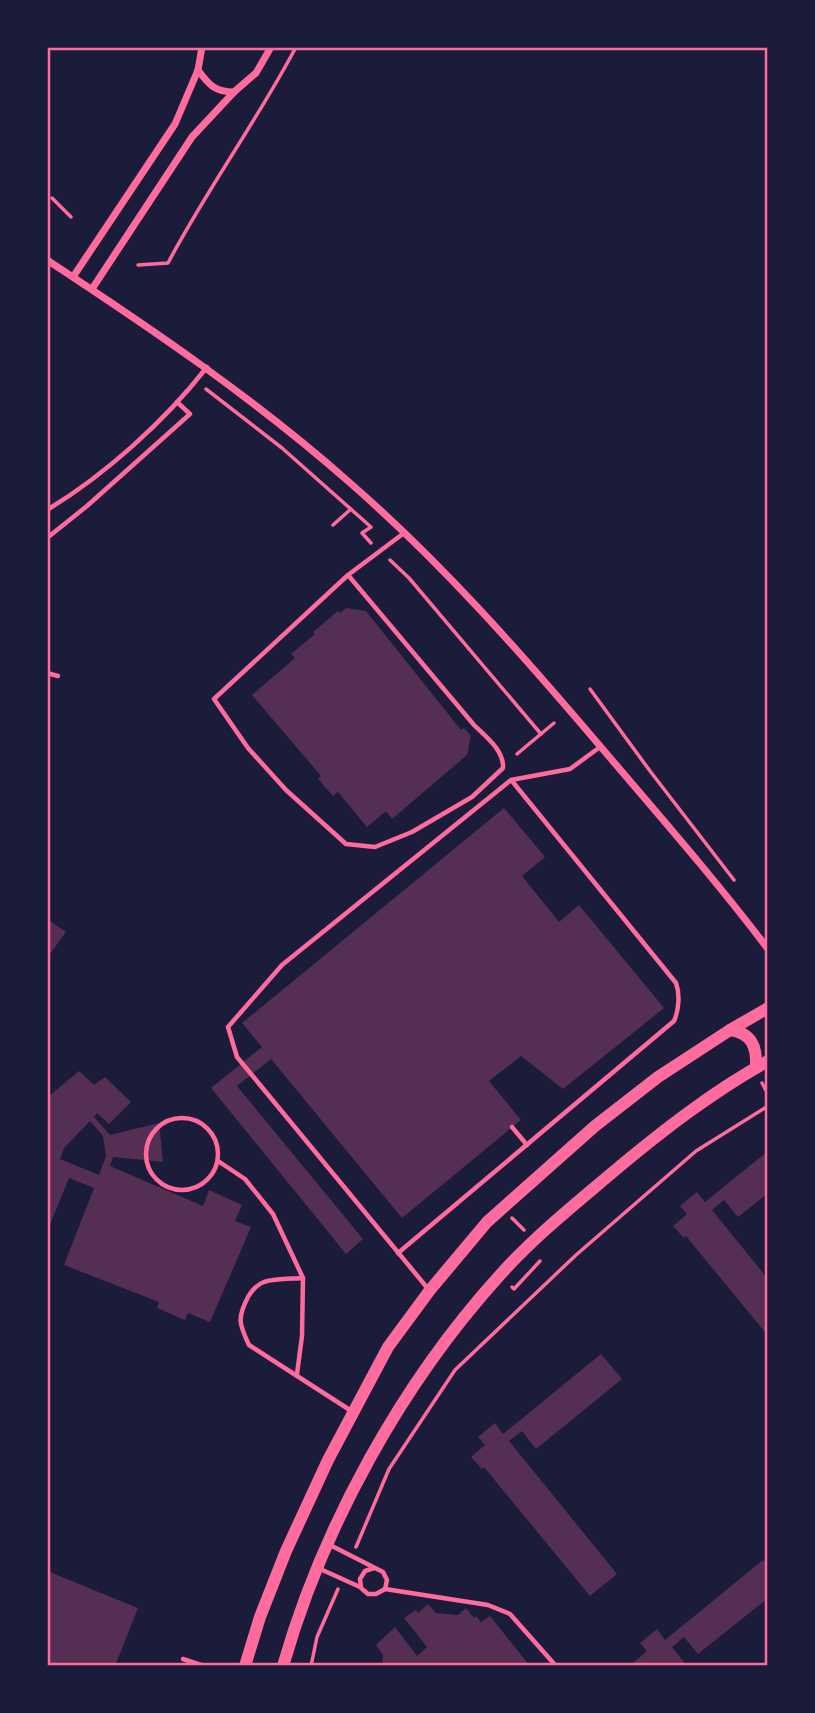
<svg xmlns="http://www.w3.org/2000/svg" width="815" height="1713" viewBox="0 0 815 1713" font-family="'Public Sans',sans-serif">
<rect width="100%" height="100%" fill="#1b1b3a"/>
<g fill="#542f53" fill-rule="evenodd">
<polygon points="346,608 366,611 461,730 464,728 471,736 467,755 392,819 386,811 367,827 338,792 333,796 318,779 321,776 252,695 295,658 291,654 315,634 313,632 338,611 340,613"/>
<polygon points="504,808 545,857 522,876 559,922 579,905 664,1008 563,1089 521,1056 489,1081 521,1120 402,1218 271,1059 237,1086 363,1239 346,1254 211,1088 262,1047 242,1023"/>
<polygon points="47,919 66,932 47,958"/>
<path d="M79,1071l15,14 11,-8 26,25 -22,22 -12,-11 -3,4 16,18 49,-12 4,39 -50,-5 -3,9 93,40 6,-16 33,15 -7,16 16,6 -41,95 -22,-9 -3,7 -28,-12 2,-6 -95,-37 30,-77 -25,-10 -22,54v-134zM90,1121l13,15 3,20 -7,19 -39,-16 4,-11z"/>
<polygon points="768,1151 768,1193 738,1217 724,1200 712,1210 768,1279 768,1336 686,1236 684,1238 673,1226 687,1214 680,1206 697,1192 705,1202"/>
<polygon points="601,1354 622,1379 536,1449 522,1431 509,1441 617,1574 590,1596 484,1467 482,1469 471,1457 485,1445 478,1437 495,1423 503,1434"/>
<polygon points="763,1560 768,1565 768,1598 698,1654 684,1637 672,1647 687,1666 636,1666 633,1663 647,1651 640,1643 657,1629 665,1640"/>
<polygon points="47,1571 138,1608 115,1666 47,1666"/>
<polygon points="428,1604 436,1613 458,1615 466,1608 474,1618 476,1616 481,1622 490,1616 530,1666 382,1666 383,1655 376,1645 395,1627 417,1656 427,1647 404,1618 416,1610 418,1613"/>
</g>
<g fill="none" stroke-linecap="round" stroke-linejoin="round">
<g stroke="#ff6b9d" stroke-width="3.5">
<polyline points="52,198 71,217"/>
<path d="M138,265l30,-2c39,-74 89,-142 128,-216"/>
<polyline points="206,389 282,448 371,527 362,533 371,543"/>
<polyline points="333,525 351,509"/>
<polyline points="390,560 409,578 541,734"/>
<polyline points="590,689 650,771 734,880"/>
<polyline points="517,754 554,723"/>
<polyline points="762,1083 768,1094"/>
<polyline points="512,1218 524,1230"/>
<polyline points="512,1287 514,1289 540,1261"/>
<polyline points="356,1547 389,1469 455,1370 576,1255 696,1151 768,1106"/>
<polyline points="311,1666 317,1637 338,1589"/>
</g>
<g stroke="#ff6b9d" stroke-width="4.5">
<path d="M47,510c58,-35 118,-89 160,-143"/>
<polyline points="47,538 87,506 190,414 177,402"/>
<path d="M348,575l126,150c12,12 30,25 29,43l-31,29 -60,35 -37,15 -29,-3 -60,-54 -38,-42 -34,-49 134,-124 56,-42"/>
<polyline points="47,673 58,676"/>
<circle cx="182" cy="1154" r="36"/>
<polyline points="512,1127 527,1145"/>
<polyline points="218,1161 245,1179 273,1214 303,1278 302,1336 297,1374"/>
<path d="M398,1253l276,-232c5,-11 6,-27 2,-38l-164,-202"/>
<path d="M303,1278c-12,1 -27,0 -39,4 -8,3 -12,8 -16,15 -11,21 -9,27 1,48l104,67"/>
<polyline points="429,1290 237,1057 228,1027 282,965 511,780 570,769 600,747"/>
<polyline points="328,1544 383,1572 387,1580 385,1589 376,1594 368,1594 361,1588 360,1579 365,1571 374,1568"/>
<polyline points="318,1568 360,1587"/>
<polyline points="385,1589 488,1605 510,1614 556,1666"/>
<polyline points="183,1659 204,1666"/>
</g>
<g stroke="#ff6b9d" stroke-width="7">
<path d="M198,70c11,15 17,22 36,22l22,-19 15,-26"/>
<path d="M47,260c105,69 208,139 302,222 92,80 172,171 251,264 57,67 115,133 168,203"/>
<polyline points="73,277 175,124 198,70 202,47"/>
<polyline points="92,289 192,137 234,92"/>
</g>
<g stroke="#ff6b9d" stroke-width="12">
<path d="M730,1030c22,3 27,17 26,37"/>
<polyline points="245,1666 260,1617 286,1551 328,1460 388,1347 430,1290 487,1222 595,1126 658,1077 730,1030 768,1008"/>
<path d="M283,1666c40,-140 119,-283 217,-391 34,-38 74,-70 113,-103 49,-41 99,-80 155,-111"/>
</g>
</g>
<rect width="815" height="1713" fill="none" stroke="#1b1b3a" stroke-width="98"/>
<rect x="49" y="49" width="717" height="1615" fill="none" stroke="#ff6b9d" stroke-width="2.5"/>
</svg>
